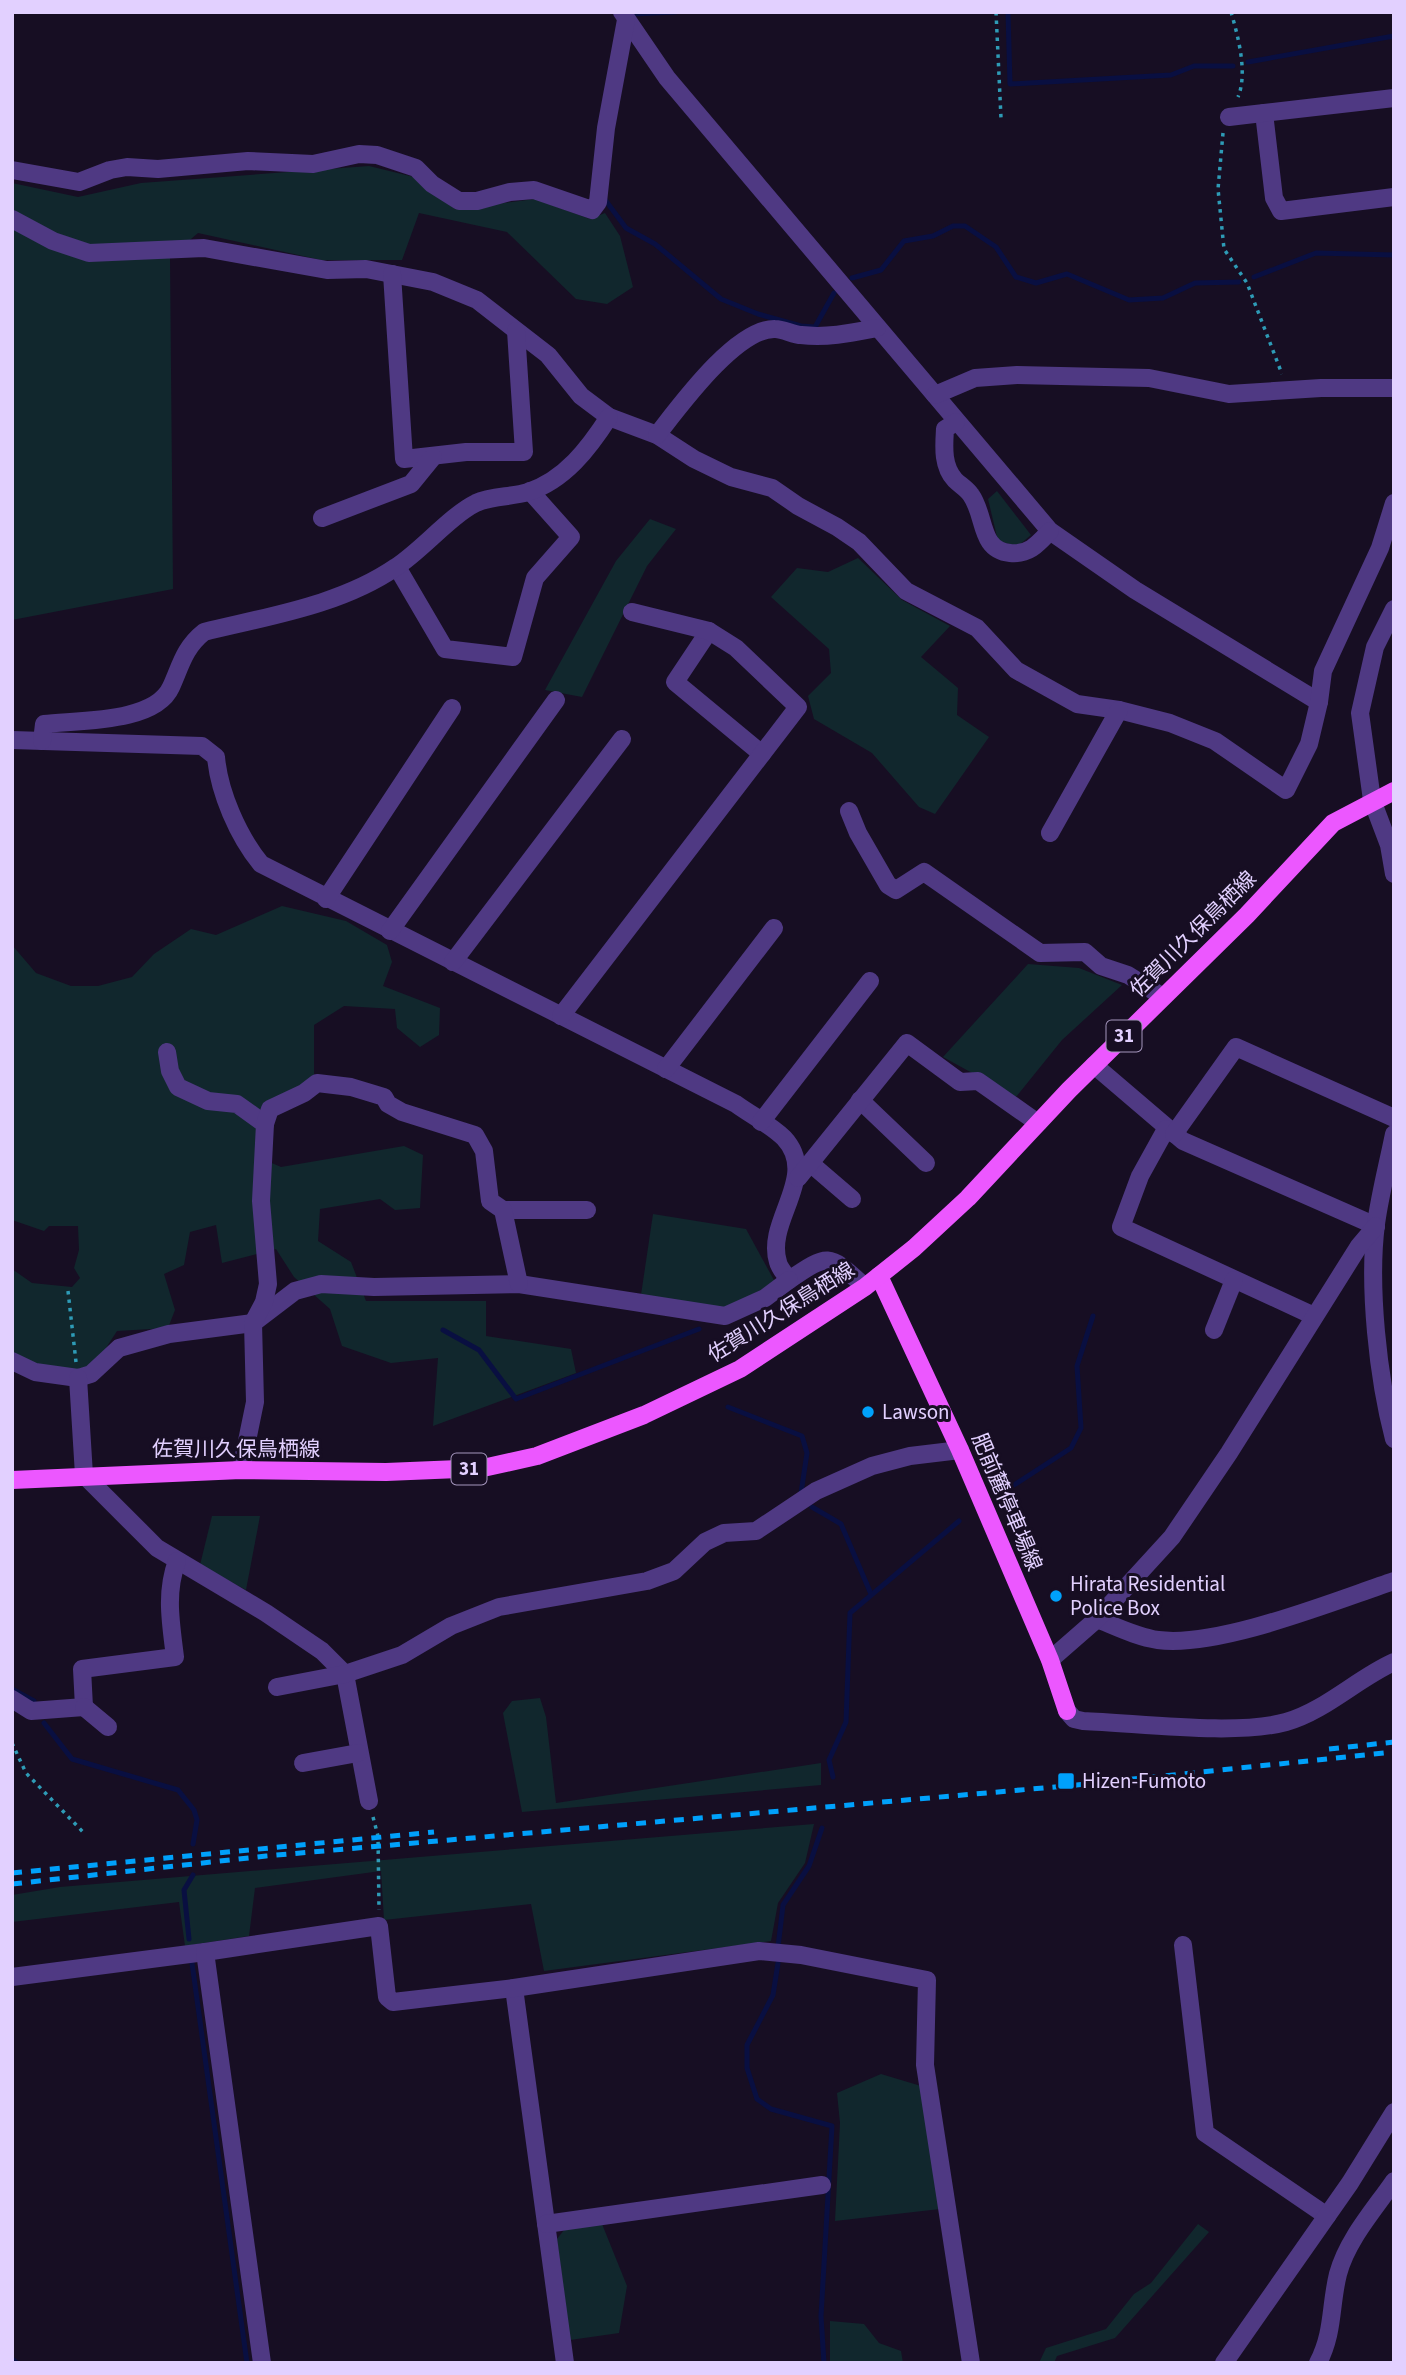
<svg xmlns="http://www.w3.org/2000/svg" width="1406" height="2375" viewBox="0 0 1406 2375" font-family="'Source Sans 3','Noto Sans JP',sans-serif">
<rect width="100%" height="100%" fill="#170e23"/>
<g fill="#11272d">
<polygon points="369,166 414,177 455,209 535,199 590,219 605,213 620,236 633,287 607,304 576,299 507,232 419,213 402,260 321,260 198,233 170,257 173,589 12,620 12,183 78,197 141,183"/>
<polygon points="997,491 1031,535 1018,546 998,541 988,499"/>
<polygon points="650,519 676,529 647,566 582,697 545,690 616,561"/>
<polygon points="858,558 902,600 950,626 921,657 958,688 957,715 989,737 935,814 919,807 872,753 814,719 808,696 831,673 829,649 771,597 797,568 828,572"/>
<path d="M282,906l64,15 41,24 5,17 -9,24 57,22 -1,27 -19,12 -23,-19 -2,-19 -51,-3 -30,19v53l-45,24 -9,56 21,9 123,-21 19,9 -3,53 -25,2 -15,-11 -60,10 -2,32 33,21 15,39h120v35l85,13 5,24 -143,53 5,-68 -47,5 -49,-17 -12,-37 -36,-32 -18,-28 -54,14 -6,-38 -26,7 -6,33 -20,9 11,36 -7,18 -51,3 -22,34c-32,8 -59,13 -83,-13v-83l20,14 40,4 8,-9 -6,-10 5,-18 -1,-24h-29l-5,5 -32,-11v-275l24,28 35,13h27l34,-9 22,-23 37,-25 25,6z"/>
<polygon points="1028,964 1079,968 1122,985 1062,1040 1016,1097 943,1057"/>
<polygon points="653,1214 746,1229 775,1282 723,1311 641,1295"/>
<polygon points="212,1516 260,1516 246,1590 200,1565"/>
<polygon points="540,1698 546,1717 556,1803 821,1763 821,1785 522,1812 503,1713 512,1701"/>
<polygon points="814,1824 805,1863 778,1903 771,1941 544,1971 531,1904 384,1920 381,1871 255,1888 249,1936 185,1946 179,1902 12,1922 12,1895 60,1887"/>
<polygon points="881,2074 921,2086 940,2209 835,2221 840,2123 837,2093"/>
<polygon points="602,2224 627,2286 619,2333 570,2340 557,2239 564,2230"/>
<polygon points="1198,2224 1209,2232 1115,2338 1057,2356 1054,2363 1039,2363 1046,2348 1106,2329 1134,2294 1151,2283"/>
<polygon points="830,2321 864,2324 879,2343 901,2351 903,2363 830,2363"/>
</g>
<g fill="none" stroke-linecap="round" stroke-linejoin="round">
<g stroke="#090f41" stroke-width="5">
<polyline points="1008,12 1010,84 1171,75 1194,66 1233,66"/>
<polyline points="633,14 675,12"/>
<polyline points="1248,62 1394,36"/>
<polyline points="606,201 626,228 655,244 721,299 758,314 801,326 815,327 834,293"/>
<polyline points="1254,277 1316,253 1394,255"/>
<polyline points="852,278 881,270 904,241 933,236 953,226 965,226 996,247 1016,277 1036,283 1067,274 1129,300 1163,298 1195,283 1239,282"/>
<polyline points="443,1330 479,1350 516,1399 699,1329"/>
<polyline points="728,1407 802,1436 807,1453 801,1493"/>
<polyline points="997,1496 1071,1448 1081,1428 1077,1366 1093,1316"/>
<polyline points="812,1507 841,1524 871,1594"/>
<polyline points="12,1689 34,1701"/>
<polyline points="44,1723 72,1759 178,1790 194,1810 197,1820 193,1844"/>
<polyline points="833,1777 829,1760 846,1722 850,1613 959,1521"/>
<polyline points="189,1939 184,1890 193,1875"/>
<polyline points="778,1947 783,1905 809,1866 822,1828"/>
<polyline points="192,1963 247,2363"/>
<polyline points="778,1963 773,1995 747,2045 747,2068 757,2099 771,2109 832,2126 821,2316 824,2363"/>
<polyline points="12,2359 17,2363"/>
</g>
<g stroke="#2e9bb6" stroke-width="3.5" stroke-dasharray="3.5 5" stroke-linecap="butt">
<polyline points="996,12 1001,118"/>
<path d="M1231,12c7,24 17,61 7,85"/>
<polyline points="1223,133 1218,189 1224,249 1247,283 1282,374"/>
<polyline points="68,1291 76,1362"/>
<polyline points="12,1743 26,1773 84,1833"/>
<polyline points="373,1817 378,1836 379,1910"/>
</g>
<g stroke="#4f3983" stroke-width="18">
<polyline points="622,12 667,78 1050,531 1135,590 1319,702"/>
<polyline points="1264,113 1274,198 1281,211 1394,197"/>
<polyline points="1229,117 1394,98"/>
<polyline points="12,170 79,182 110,170 127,167 158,169 248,161 313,164 359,154 377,155 416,168 432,184 459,201 477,201 510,192 534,190 592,210 598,202 606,128 626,20"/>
<polyline points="12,219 53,241 89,253 204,248 327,270 366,269 433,282 477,300 548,355 581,396 609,417 657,435 694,459 731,477 772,488 798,506 837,527 859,542 906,591 977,628 1016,670 1077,704 1119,710 1170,723 1215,741 1286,790 1309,744 1319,702 1323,671 1380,548 1394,503"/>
<polyline points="392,274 404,459 466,452 524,452 516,331"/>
<polyline points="935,395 975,378 1017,375 1149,378 1229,394 1321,388 1394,388"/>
<path d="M956,422l-11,7c-1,17 -3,37 10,51 5,5 12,9 16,15 15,21 8,55 39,58 19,2 28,-9 40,-22"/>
<path d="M657,435c22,-28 79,-107 118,-106 9,0 18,6 26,6 26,3 50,-2 76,-7"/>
<polyline points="322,518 411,484 433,457"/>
<polyline points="397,567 445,649 513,657 535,578 571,537 530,491"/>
<polyline points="1394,609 1375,647 1360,713 1372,800 1389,845 1394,874"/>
<polyline points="709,631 675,682 762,754"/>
<path d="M12,740l190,6 14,11c3,35 22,79 45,107l475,240c15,11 35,21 48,34 36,39 -19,82 -6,124 1,6 8,13 11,18 41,-28 40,-26 76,7"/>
<path d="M42,741l2,-17c35,-4 111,-1 127,-37 10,-22 13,-39 33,-55 65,-16 137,-27 192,-65 26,-17 54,-51 80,-64 15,-7 36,-6 52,-11 37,-12 61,-44 81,-75"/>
<polyline points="849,811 858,833 888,885 896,890 924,872 1040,953 1085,952 1101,966 1128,975 1163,997"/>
<polyline points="1050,833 1119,710"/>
<polyline points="326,899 452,708"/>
<polyline points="390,931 556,700"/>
<polyline points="453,962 622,739"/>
<polyline points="561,1016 798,707 736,648 709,631 632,612"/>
<polyline points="167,1052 170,1071 178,1087 208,1101 237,1104 265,1124"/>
<polyline points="1094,1065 1183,1141 1376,1226"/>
<polyline points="666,1069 774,928"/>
<polyline points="860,1100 926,1163"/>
<polyline points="761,1122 870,981"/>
<polyline points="1166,1129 1140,1176 1121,1227 1314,1316"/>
<polyline points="1174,1134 1236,1047 1394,1118"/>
<path d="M1394,1134c-6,30 -14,60 -18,90 -8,62 2,154 18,215"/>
<polyline points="810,1163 852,1199"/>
<polyline points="798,1178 907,1043 960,1082 978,1081 1038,1123"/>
<polyline points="503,1210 587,1210"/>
<polyline points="1214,1330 1234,1280"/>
<polyline points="12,1361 35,1372 78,1378 91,1374 119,1348 169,1334 253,1323 295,1291 321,1284 374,1287 519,1284 725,1316 765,1298 789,1280"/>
<polyline points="78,1378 84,1475 157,1548 266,1613 322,1651 345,1674 369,1801"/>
<polyline points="241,1470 255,1402 253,1323 264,1302 268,1284 261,1201 265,1124 270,1109 304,1093 317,1083 351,1087 384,1097 388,1104 402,1112 475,1135 484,1151 490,1201 503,1210 519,1284"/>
<path d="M1097,1619c20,8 40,18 61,21 61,8 176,-39 236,-59"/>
<polyline points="1050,1660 1097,1619 1172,1537 1229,1453 1359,1246 1376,1226"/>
<polyline points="277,1687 345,1674 402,1655 451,1626 499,1607 647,1581 674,1571 705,1542 724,1533 756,1531 816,1491 872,1466 910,1456 960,1450"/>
<path d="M12,1699l19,12 53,-4 -2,-38 93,-12c-4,-33 -10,-64 2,-96"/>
<polyline points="84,1707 108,1727"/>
<path d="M1067,1711l7,8 9,2c56,2 152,15 203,1 39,-11 72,-44 108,-60"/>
<polyline points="303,1763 358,1753"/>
<polyline points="1183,1945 1205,2133 1327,2216"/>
<polyline points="12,1977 205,1952"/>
<polyline points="514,1988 565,2363"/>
<polyline points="546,2224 822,2185"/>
<polyline points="262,2363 205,1952 379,1926 387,1997 393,2002 514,1988 759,1951 801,1955 927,1980 925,2065 971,2363"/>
<polyline points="1224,2363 1350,2183 1394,2112"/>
<path d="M1318,2363c16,-31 12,-57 20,-89 9,-34 36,-64 56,-93"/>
</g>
<g stroke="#ec57ff" stroke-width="18">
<polyline points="879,1276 960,1450 1050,1660 1067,1711"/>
<polyline points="12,1480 241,1470 386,1472 483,1468 537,1456 644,1415 740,1369 865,1287 914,1248 968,1198 1069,1090 1247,915 1333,823 1394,791"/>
</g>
<g stroke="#00a1fb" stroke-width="5" stroke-dasharray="10 9" stroke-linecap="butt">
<polyline points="1329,1749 1394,1742"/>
<polyline points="12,1873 434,1832"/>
<polyline points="12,1884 266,1856 1066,1786 1394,1752"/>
</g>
</g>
<g fill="#00a1fb" stroke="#170e23" stroke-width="2.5">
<circle cx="868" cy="1412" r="7"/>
<circle cx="1056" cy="1596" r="7"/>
<rect x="1057" y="1772" width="18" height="18" rx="3.5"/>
</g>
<g text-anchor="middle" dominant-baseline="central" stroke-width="6" stroke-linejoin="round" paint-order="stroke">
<g fill="#170e23" stroke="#a596bd" stroke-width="2">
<rect x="1106.5" y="1020.5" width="35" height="31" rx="5"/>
<rect x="451.5" y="1453.5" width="35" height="31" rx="5"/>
</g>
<g font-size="19" font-weight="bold" fill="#e2d0ff">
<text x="1124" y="1036">31</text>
<text x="469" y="1469">31</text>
</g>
<g font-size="21" fill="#e2d0ff" stroke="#170e23">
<text transform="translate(1193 934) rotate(-45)">佐賀川久保鳥栖線</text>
<text transform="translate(781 1312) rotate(-32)">佐賀川久保鳥栖線</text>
<text x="236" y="1449">佐賀川久保鳥栖線</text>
<text transform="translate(1007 1502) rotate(67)">肥前麓停車場線</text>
</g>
<g font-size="21" fill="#e2d0ff" stroke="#170e23" text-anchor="start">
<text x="882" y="1412">Lawson</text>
<text x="1070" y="1584">Hirata Residential<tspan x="1070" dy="24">Police Box</tspan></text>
<text x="1082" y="1781">Hizen-Fumoto</text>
</g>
</g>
<rect width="1406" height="2375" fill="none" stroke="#e2d0ff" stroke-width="28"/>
</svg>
